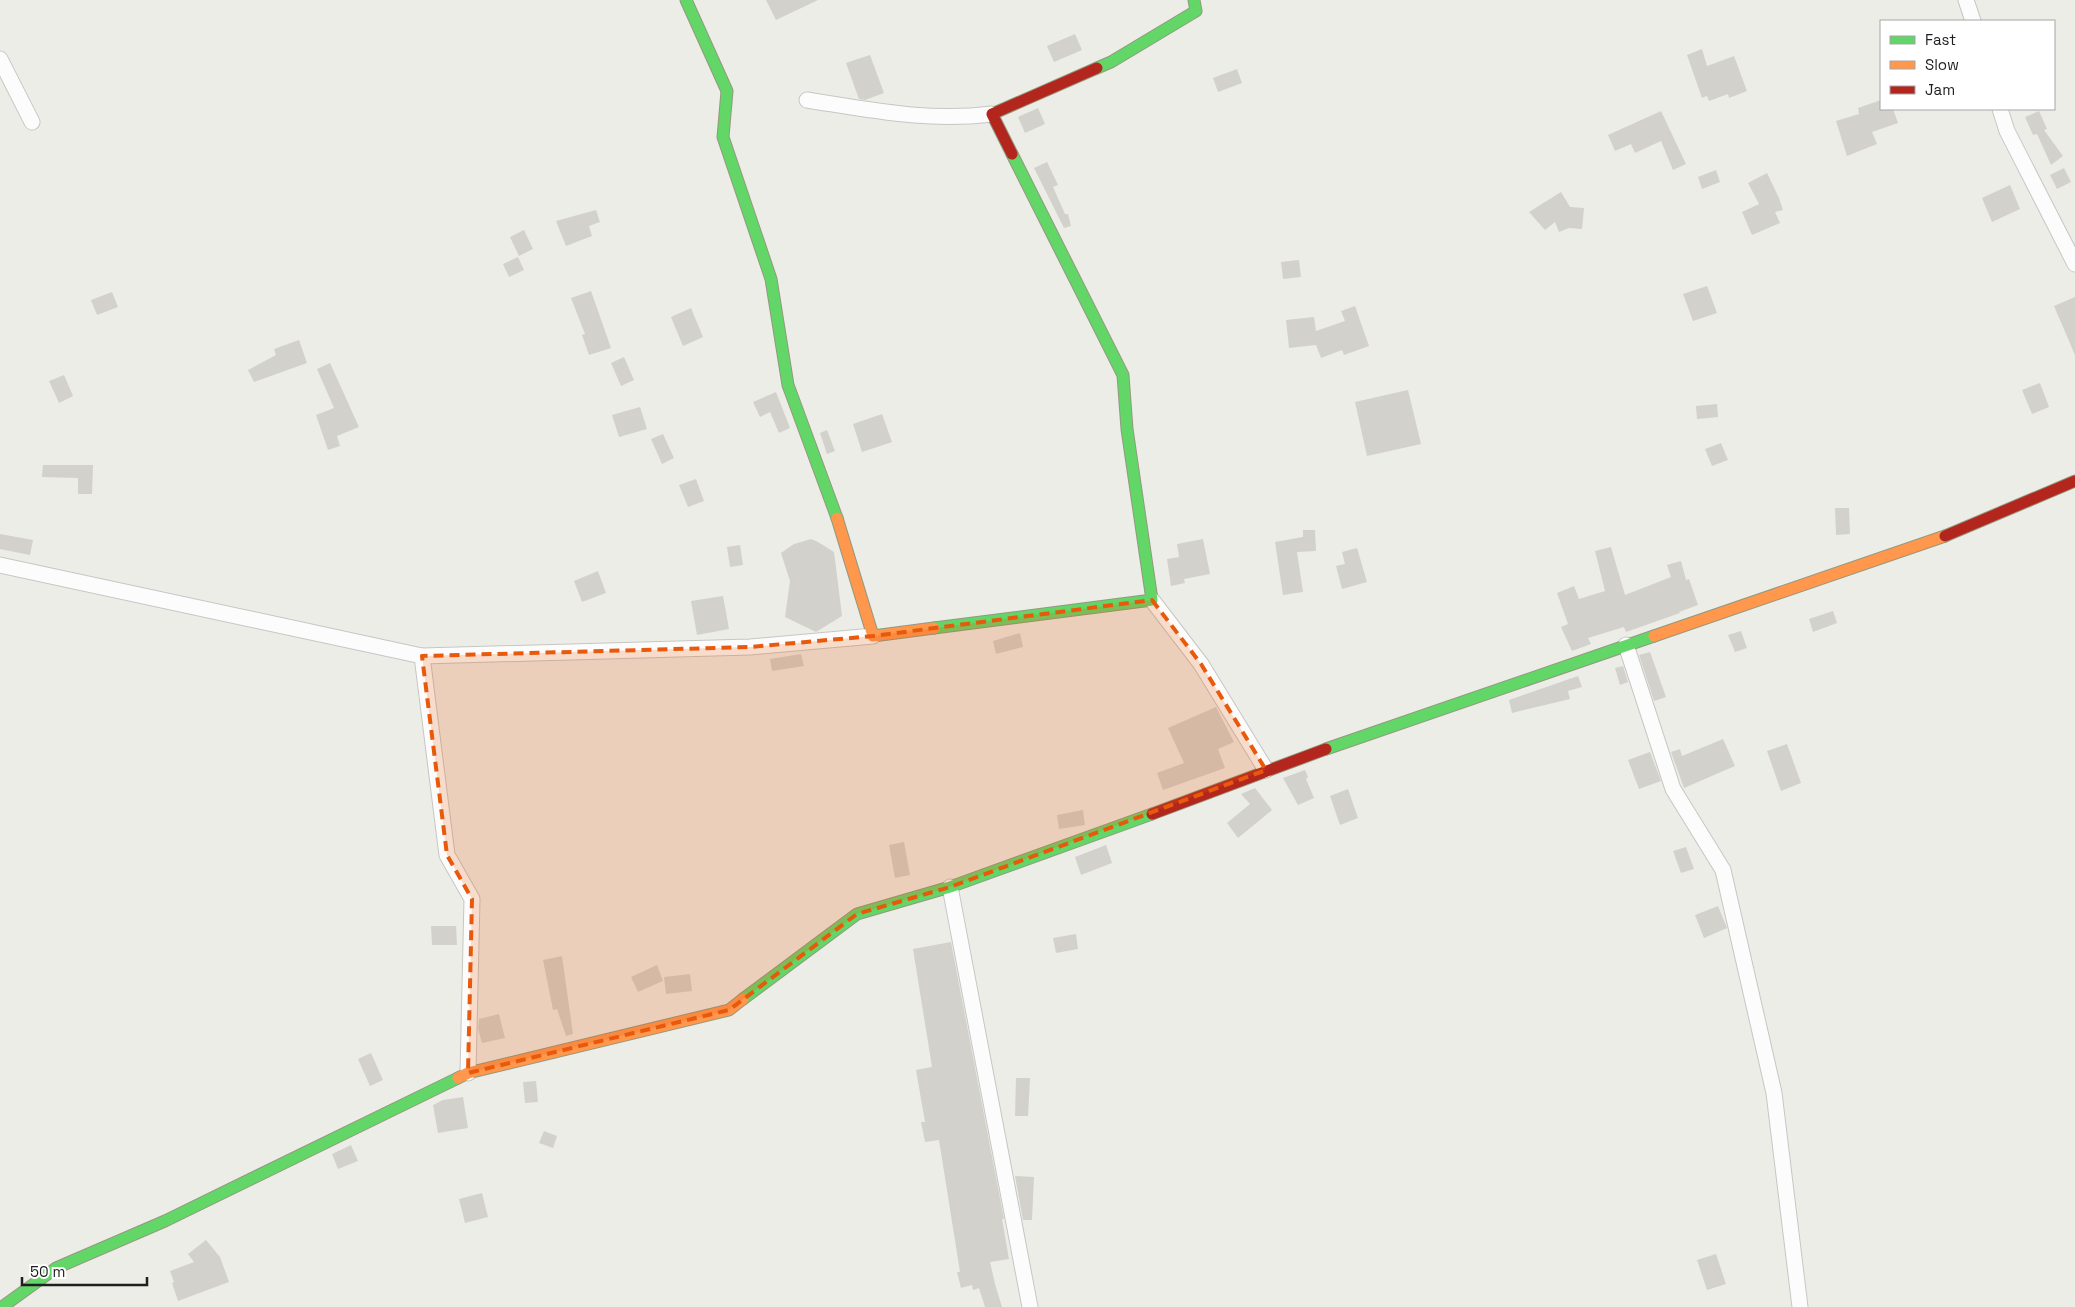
<svg xmlns="http://www.w3.org/2000/svg" width="2075" height="1307" viewBox="0 0 2075 1307" font-family="'Space Grotesk',sans-serif">
<rect width="100%" height="100%" fill="#edede8"/>
<g fill="#d2d1cc">
<polygon points="766,0 818,0 776,20"/>
<polygon points="1075,34 1082,50 1054,62 1047,46"/>
<polygon points="1702,49 1707,66 1734,56 1747,91 1729,98 1728,94 1709,101 1707,96 1702,98 1687,55"/>
<polygon points="870,55 884,93 865,100 859,99 846,63"/>
<polygon points="1237,69 1242,83 1218,92 1213,78"/>
<polygon points="1881,100 1881,109 1893,109 1898,123 1872,132 1877,144 1847,156 1836,121 1859,114 1858,108"/>
<polygon points="1038,108 1045,124 1025,133 1018,117"/>
<polygon points="1661,111 1686,164 1673,170 1661,141 1635,153 1631,144 1615,151 1608,135"/>
<polygon points="2039,111 2047,129 2044,130 2063,156 2051,165 2037,134 2033,135 2025,117"/>
<polygon points="1047,162 1058,185 1053,187 1065,214 1068,214 1071,226 1064,228 1034,168"/>
<polygon points="2064,168 2071,182 2057,189 2050,175"/>
<polygon points="1716,170 1720,182 1702,189 1698,177"/>
<polygon points="1767,173 1779,198 1783,210 1775,212 1780,223 1752,235 1742,212 1759,204 1748,183"/>
<polygon points="2010,185 2020,209 1992,222 1982,198"/>
<polygon points="1561,192 1570,207 1584,208 1582,229 1569,228 1559,232 1555,222 1545,230 1529,212"/>
<polygon points="596,210 600,222 589,226 592,236 566,246 556,221"/>
<polygon points="524,230 533,249 519,256 510,237"/>
<polygon points="518,257 524,270 509,277 503,264"/>
<polygon points="1299,260 1301,277 1283,279 1281,262"/>
<polygon points="1707,286 1717,313 1693,321 1683,294"/>
<polygon points="591,291 611,348 589,355 582,335 585,334 571,298"/>
<polygon points="112,292 118,307 97,315 91,300"/>
<polygon points="2075,297 2075,355 2054,306"/>
<polygon points="1355,306 1369,346 1344,355 1342,350 1321,358 1316,345 1289,348 1286,320 1314,317 1316,331 1345,321 1341,311"/>
<polygon points="691,308 703,337 683,346 671,317"/>
<polygon points="299,340 307,363 254,382 248,370 276,355 274,349"/>
<polygon points="624,357 634,380 621,386 611,363"/>
<polygon points="330,363 359,427 337,436 340,446 328,450 316,415 334,408 317,369"/>
<polygon points="64,375 73,396 59,403 49,381"/>
<polygon points="2040,383 2049,407 2032,414 2022,390"/>
<polygon points="1408,390 1421,444 1367,456 1355,402"/>
<polygon points="776,392 790,428 779,433 770,412 760,417 753,402"/>
<polygon points="1717,404 1718,417 1697,419 1696,406"/>
<polygon points="640,407 647,429 619,437 612,415"/>
<polygon points="882,414 892,442 862,452 853,424"/>
<polygon points="827,430 835,451 827,454 820,433"/>
<polygon points="663,434 674,458 662,464 651,439"/>
<polygon points="1721,443 1728,460 1712,466 1705,449"/>
<polygon points="43,465 93,465 92,494 78,494 78,478 42,477"/>
<polygon points="696,479 704,501 688,507 679,485"/>
<polygon points="1835,508 1849,508 1850,534 1836,535"/>
<polygon points="1303,530 1315,530 1316,551 1297,552 1303,592 1283,595 1275,542 1303,537"/>
<polygon points="0,534 33,540 30,555 0,549"/>
<polygon points="811,539 818,542 834,552 842,616 816,632 785,617 790,581 781,553 794,544"/>
<polygon points="1203,539 1210,574 1184,579 1185,583 1171,586 1167,559 1179,557 1177,544"/>
<polygon points="740,545 743,565 730,567 727,547"/>
<polygon points="1611,547 1625,595 1671,577 1667,565 1681,561 1686,580 1689,579 1698,605 1679,612 1680,613 1626,632 1624,627 1588,638 1591,644 1572,651 1561,627 1568,624 1557,593 1574,586 1579,599 1605,591 1595,551"/>
<polygon points="1357,548 1367,582 1342,589 1336,566 1345,564 1342,552"/>
<polygon points="598,571 606,593 582,602 574,581"/>
<polygon points="723,596 729,629 697,635 691,601"/>
<polygon points="1833,611 1837,623 1813,632 1809,619"/>
<polygon points="1741,631 1747,648 1735,652 1728,635"/>
<polygon points="1020,633 1023,647 996,654 993,641"/>
<polygon points="1650,652 1666,697 1654,701 1639,655"/>
<polygon points="801,654 804,666 772,671 770,659"/>
<polygon points="1623,666 1628,682 1620,685 1615,668"/>
<polygon points="1578,676 1582,687 1568,691 1570,699 1512,713 1509,700"/>
<polygon points="1216,707 1234,742 1218,749 1225,768 1163,790 1157,773 1184,763 1168,728"/>
<polygon points="1723,739 1735,766 1684,788 1671,752 1680,749 1682,756"/>
<polygon points="1787,744 1801,783 1781,791 1767,751"/>
<polygon points="1650,752 1661,781 1639,789 1628,760"/>
<polygon points="1305,770 1308,777 1306,779 1314,798 1298,805 1283,778"/>
<polygon points="1255,788 1272,810 1238,838 1227,823 1250,804 1241,794"/>
<polygon points="1348,789 1358,818 1340,825 1330,796"/>
<polygon points="1083,810 1085,825 1059,829 1057,815"/>
<polygon points="904,842 910,875 895,878 889,845"/>
<polygon points="1106,845 1112,863 1081,875 1075,857"/>
<polygon points="1686,847 1694,869 1681,873 1673,851"/>
<polygon points="1718,906 1727,928 1704,938 1695,915"/>
<polygon points="431,926 456,926 457,945 432,945"/>
<polygon points="1076,934 1078,949 1056,953 1053,938"/>
<polygon points="951,942 1004,1219 1002,1219 1009,1259 990,1262 995,1284 1002,1307 985,1307 979,1288 973,1290 972,1285 961,1288 957,1272 960,1272 939,1140 925,1142 921,1122 925,1122 916,1070 932,1067 913,949"/>
<polygon points="562,956 573,1034 566,1036 557,1009 553,1010 543,960"/>
<polygon points="657,965 663,981 638,992 631,977"/>
<polygon points="690,974 692,991 666,994 664,977"/>
<polygon points="499,1014 505,1038 482,1043 478,1029 479,1019"/>
<polygon points="371,1053 383,1080 370,1086 358,1059"/>
<polygon points="1016,1078 1030,1078 1028,1116 1015,1116"/>
<polygon points="536,1081 538,1102 525,1103 523,1082"/>
<polygon points="463,1097 468,1128 438,1133 433,1105 443,1100"/>
<polygon points="544,1131 557,1136 553,1148 539,1143"/>
<polygon points="351,1145 358,1161 338,1169 332,1154"/>
<polygon points="1015,1176 1034,1177 1032,1220 1023,1220"/>
<polygon points="482,1193 488,1217 465,1223 459,1199"/>
<polygon points="206,1240 220,1257 229,1282 178,1301 172,1283 174,1282 170,1271 194,1262 188,1254"/>
<polygon points="1716,1254 1726,1284 1707,1290 1697,1260"/>
</g>
<g fill="none" stroke-linecap="round" stroke-linejoin="round">
<g stroke="#c6c6c4" stroke-width="17">
<g id="street">
<polyline points="1966,0 1973,21"/>
<polyline points="0,59 32,122"/>
<path d="M807,100c64,10 121,22 185,14"/>
<polyline points="2000,109 2007,131 2075,264"/>
<polyline points="0,565 422,656 750,647 873,636"/>
<polyline points="1152,600 1201,664 1266,770"/>
<polyline points="1626,645 1673,789 1723,870 1774,1093 1800,1307"/>
<polyline points="422,656 447,855 472,899 468,1073"/>
<polyline points="950,887 1030,1307"/>
</g>
</g>
<g stroke="#93997f" stroke-width="13">
<g id="fast">
<polyline points="686,0 727,91 723,137 771,279 788,385 837,518"/>
<polyline points="1097,68 1111,62 1196,11 1194,0"/>
<polyline points="934,628 1152,600 1127,429 1123,375 1012,154"/>
<polyline points="1326,749 1654,636"/>
<polyline points="743,999 857,914 950,887 1152,814"/>
<polyline points="2,1307 56,1268 165,1221 458,1078"/>
</g>
</g>
<g stroke="#93997f" stroke-width="13">
<g id="slow">
<polyline points="837,518 873,636 934,628"/>
<polyline points="1654,636 1945,536"/>
<polyline points="458,1078 468,1073 729,1010 743,999"/>
</g>
</g>
<g stroke="#93997f" stroke-width="13">
<g id="jam">
<polyline points="1012,154 992,114 1097,68"/>
<polyline points="1945,536 2075,481"/>
<polyline points="1152,814 1326,749"/>
</g>
</g>
<use href="#street" stroke="#fcfcfc" stroke-width="15"/>
<use href="#fast" stroke="#63d668" stroke-width="11"/>
<use href="#slow" stroke="#ff974d" stroke-width="11"/>
<use href="#jam" stroke="#b3261e" stroke-width="11"/>
</g>
<path fill="#e8590c" fill-opacity="0.2" stroke="#e8590c" stroke-width="4" stroke-dasharray="10 6" stroke-linejoin="round" d="M1152,600l49,64 65,106 -316,117 -93,27 -128,96 -261,63 4,-174 -25,-44 -25,-199 328,-9 123,-11z"/>
<rect x="1880" y="20" width="175" height="90" fill="#ffffff" stroke="#a5a5a5"/>
<rect x="1890" y="36" width="25" height="8" fill="#63d668" stroke="#a5a5a5"/>
<text x="1925" y="45" font-size="15" fill="#1f1f1f">Fast</text>
<rect x="1890" y="61" width="25" height="8" fill="#ff974d" stroke="#a5a5a5"/>
<text x="1925" y="70" font-size="15" fill="#1f1f1f">Slow</text>
<rect x="1890" y="86" width="25" height="8" fill="#b3261e" stroke="#a5a5a5"/>
<text x="1925" y="95" font-size="15" fill="#1f1f1f">Jam</text>
<path d="M22 1277v8h125v-8" fill="none" stroke="#1f1f1f" stroke-width="2.5"/>
<text x="30" y="1277" font-size="15" fill="#1f1f1f" stroke="#ffffff" stroke-width="4" paint-order="stroke">50 m</text>
</svg>
